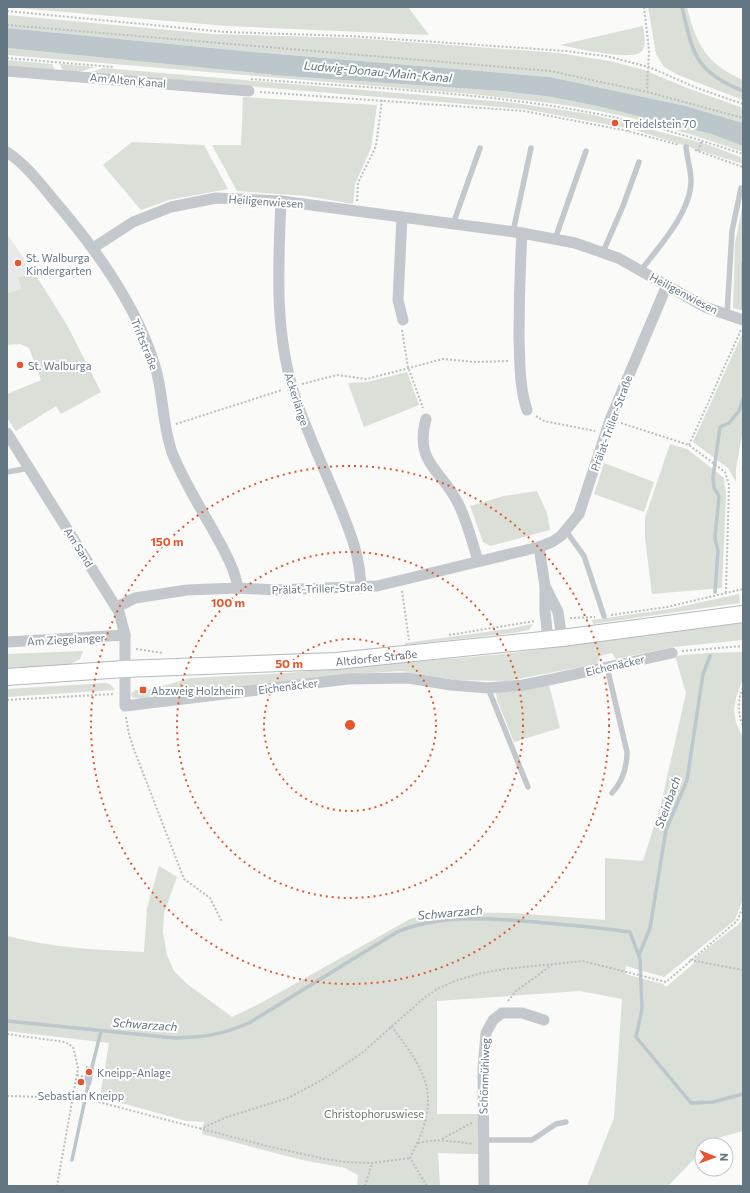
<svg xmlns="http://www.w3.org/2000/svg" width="750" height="1193" viewBox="0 0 750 1193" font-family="Commissioner,sans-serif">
<rect width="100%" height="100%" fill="#fafaf8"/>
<polygon fill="#e8e9e9" points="7,234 35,274 18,277 21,289 7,293"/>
<g fill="#dadfd7">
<polygon points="7,7 408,7 429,35 227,26"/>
<path d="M648,7h39c9,38 20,57 56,73v20l-65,-25 -14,-8 -8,-13z"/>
<polygon points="7,15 212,34 354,38 559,53 610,61 644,70 690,89 743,108 743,123 686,106 550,77 243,51 7,28"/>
<path d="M643,26c1,8 4,18 -1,25 -9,11 -67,-3 -82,-6z"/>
<path d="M7,48l278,28 217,15 50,6 49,10 110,27 32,12v6c-45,-16 -97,-32 -144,-41 -42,-8 -84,-12 -127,-17l-465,-39z"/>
<polygon points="7,60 52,64 55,71 7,68"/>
<polygon points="60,64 95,67 75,73 63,72"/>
<polygon points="103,68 515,103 589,114 627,123 706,144 743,158 743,164 632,129 524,109 88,73"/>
<polygon points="243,97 377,105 371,148 355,184 353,204 306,196 237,191 212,145 241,145"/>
<polygon points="132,142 204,145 228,189 169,200 141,210 103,165"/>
<polygon points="743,204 743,311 733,308 735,243"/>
<polygon points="35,274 67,325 101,392 61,414 56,406 16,431 7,418 7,394 41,380 29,348 20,344 7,345 7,293 21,289 18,277"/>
<polygon points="743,332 743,430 736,468 736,482 728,468 693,442"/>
<polygon points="407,372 419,405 364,427 348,383 367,382"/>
<polygon points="670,444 687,449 724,478 726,495 722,588 652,594 645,538 645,518"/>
<polygon points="604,463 654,482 644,512 594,494"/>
<polygon points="537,491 547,513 550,530 490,546 483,542 470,506 504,496"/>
<polygon points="739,594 740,603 593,624 592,620 670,609"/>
<polygon points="743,623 743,640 673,647 616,659 612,653 600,656 597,664 507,681 455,680 401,671 346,675 141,699 132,697 131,694 135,690 138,690 139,694 148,693 148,690 191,678 286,673 504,654"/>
<polygon points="533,624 529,630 513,633 405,645 405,643 508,629"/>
<polygon points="83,651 80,659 71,664 7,669 7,654"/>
<path d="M743,652v26l-7,20 -2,12 2,13 7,15v161l-8,21 -71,57 -38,-11 -1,8 38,10 3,3 27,-23 2,-6 45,-35 3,-6v214l-29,8 -7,6h-5v6l-34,35h-81l27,-68 8,-119 -42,-8 -143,10v113h42l1,40 -42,-1 2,33h-83l1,-11 -13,-7 -43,-8 -100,-26 2,-12 -18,-1 -86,-24 9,-54 -102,-12v-95c47,12 89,14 137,16l3,-44 12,-42 18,11 -13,36 -1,19 4,23 7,16 12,12 46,34 27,-13 151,-85 31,-7 72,1 92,7v-62l38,3 18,-57 25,-111 -11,-37 32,-3z"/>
<polygon points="106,683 110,684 115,690 7,697 7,689"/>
<polygon points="549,685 560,728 514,742 497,700 496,693 498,691"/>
</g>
<g fill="#bbc7cb">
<polygon points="7,28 243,51 550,77 686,106 743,123 743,146 711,134 601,107 552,97 502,91 285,76 7,48"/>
<polygon points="86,1066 94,1068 91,1085 84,1084"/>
</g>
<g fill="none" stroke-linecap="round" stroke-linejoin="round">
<g stroke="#bbc7cb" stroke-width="3.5">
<path d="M682,7c11,47 13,65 61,84"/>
<polyline points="743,308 743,263"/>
<polyline points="715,592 718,551 715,538 719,496 714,488 713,477 720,427 729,423 739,411 743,399"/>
<polyline points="639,955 650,928 666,830 687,780 703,674 710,656"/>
<path d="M7,1021l168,17c30,-1 46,-3 74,-15l148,-91c43,-18 93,-14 139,-10 31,3 62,5 94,10l10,27 2,50 -6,28 55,66 22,-1 30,-8"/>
<polyline points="91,1071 101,1031"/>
<polyline points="72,1160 89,1081"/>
</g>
<g stroke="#b3babf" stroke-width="18">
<g id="secondary">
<path id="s1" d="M7,677l117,-8 212,-8 226,-23 181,-24"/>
</g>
</g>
<g stroke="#bbbfc2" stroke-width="2" stroke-dasharray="2 2" stroke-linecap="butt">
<polyline points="644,7 649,50 647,91"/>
<polyline points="7,11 225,32 349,36 566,51 606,56 649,67 697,88 743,104"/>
<polyline points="7,25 550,71 647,92 743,118"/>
<polyline points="7,58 113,67"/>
<path d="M251,79c117,9 237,13 352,36 47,9 94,24 140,39"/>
<polyline points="260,92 524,111 628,131 679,145"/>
<polyline points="628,131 630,122"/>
<polyline points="695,150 743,167"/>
<polyline points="698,151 702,141"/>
<polyline points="357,201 358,183 376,146 382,100"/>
<polyline points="402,330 408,367 423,408"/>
<polyline points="302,384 337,375 367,379 443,359 475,362 509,361"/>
<polyline points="536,416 544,421 595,431"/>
<polyline points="621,423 689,445 725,472 729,485 726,592"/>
<polyline points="176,424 282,390"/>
<polyline points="689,445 741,330"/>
<polyline points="402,591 409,640"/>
<polyline points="611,615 667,607 743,589"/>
<polyline points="570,618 595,617"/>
<polyline points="449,635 535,621"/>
<polyline points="136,649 163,653"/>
<polyline points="682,651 743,646"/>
<path d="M743,688c-6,13 -5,25 0,38"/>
<polyline points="7,700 114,694"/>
<polyline points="126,717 129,734 133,747 184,879 210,898 222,922"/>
<polyline points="690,960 743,970"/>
<polyline points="508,1001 516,991 552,965"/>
<path d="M391,1026c39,50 50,72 19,132l17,28"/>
<polyline points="7,1034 65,1042 73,1047 78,1068 57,1186"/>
<polyline points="77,1075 85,1077"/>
<polyline points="7,1096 83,1098 267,1146 325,1159 345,1162 372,1163 410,1158"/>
<polyline points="200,1129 227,1117 288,1098 322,1080 362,1053 424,998 439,988 455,981 481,973 505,969 583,961 666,982 737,921 743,907"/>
<polyline points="442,1139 473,1122"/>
<path d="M418,1143c19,-5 36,-1 56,1"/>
<polyline points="365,1186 372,1163"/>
</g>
<g stroke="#c3c8cc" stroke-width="5.5">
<polyline points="453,224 480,148"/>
<polyline points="513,232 531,148"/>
<polyline points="555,239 586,151"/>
<polyline points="603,252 623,206 639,162"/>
<path d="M641,270c18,-23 50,-58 50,-89 0,-11 -4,-23 -5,-34"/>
<polyline points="727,315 732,231 741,188"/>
<polyline points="7,472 29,468"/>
<polyline points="566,531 584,556 604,616"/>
<path d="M607,667l20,85c0,16 -4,29 -15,41"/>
<polyline points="488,688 528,787"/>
<polyline points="483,1140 532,1140 556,1124 566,1122"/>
</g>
<g stroke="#c3c8cc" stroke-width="11">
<polyline points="7,71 249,91"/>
<path d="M7,152c18,12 32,30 46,47 42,49 83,105 102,167 9,29 7,61 18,89 11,26 26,51 40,75 10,19 21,36 25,58"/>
<path d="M281,201c-3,67 -7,137 16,201 11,32 25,62 38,93 13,32 25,57 26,93"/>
<polyline points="402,217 398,300 403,320"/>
<path d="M522,233c-2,35 -3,70 -3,104 1,25 0,49 8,73"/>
<polyline points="93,248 133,222 171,207 216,198 281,201 522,233 575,243 618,258 705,307 743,320"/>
<path d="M426,419c-12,44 15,50 32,84 9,18 14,38 20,58"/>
<polyline points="7,433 119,612 125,635 125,706 348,679 408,678 451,685 488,688 523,685 553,679 672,653"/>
<polyline points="539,547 545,586 545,611 548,640"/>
<polyline points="545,586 558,612 562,638"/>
<polyline points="117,607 135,598 187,590 238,588 276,590 377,586 539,547 552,542 561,536 579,514 610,420 667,285"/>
<polyline points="7,642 125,635"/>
<polyline points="484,1186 483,1069 486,1033 493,1020 502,1013 522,1013 544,1020"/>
</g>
<use href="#secondary" stroke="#fff" stroke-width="16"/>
</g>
<g fill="none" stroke="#e4572e" stroke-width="2" stroke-dasharray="2 4">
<circle cx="350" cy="725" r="86"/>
<circle cx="350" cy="725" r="173"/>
<circle cx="350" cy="725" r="259"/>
</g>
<g fill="#e4572e" stroke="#fff" stroke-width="1.5">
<circle cx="615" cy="123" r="4"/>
<circle cx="18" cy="263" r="4"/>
<circle cx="20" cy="365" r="4"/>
<rect x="139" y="686" width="8" height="8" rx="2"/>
<circle cx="89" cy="1072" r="4"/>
<circle cx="81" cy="1082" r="4"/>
</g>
<g text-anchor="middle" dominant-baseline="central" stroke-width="4" stroke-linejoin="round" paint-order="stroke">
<g font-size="11" fill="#657683" stroke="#fff">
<text transform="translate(128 80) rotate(5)">Am Alten Kanal</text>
<text transform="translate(266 201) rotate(4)">Heiligenwiesen</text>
<text transform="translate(684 293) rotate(28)">Heiligenwiesen</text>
<text transform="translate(145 344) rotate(68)">Triftstraße</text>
<text transform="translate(297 399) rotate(72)">Ackerlänge</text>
<text transform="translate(611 423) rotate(-70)">Prälat-Triller-Straße</text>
<text transform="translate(79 547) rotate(58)">Am Sand</text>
<text transform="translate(322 588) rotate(-2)">Prälat-Triller-Straße</text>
<text transform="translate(66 639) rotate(-3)">Am Ziegelanger</text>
<text stroke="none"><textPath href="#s1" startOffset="370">Altdorfer Straße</textPath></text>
<text transform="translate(615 665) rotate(-13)">Eichenäcker</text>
<text transform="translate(288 686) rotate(-7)">Eichenäcker</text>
<text transform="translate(484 1076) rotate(-88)">Schönmühlweg</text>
</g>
<g font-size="11" fill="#657683" stroke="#fff" text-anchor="start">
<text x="623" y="123">Treidelstein 70</text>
<text x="26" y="257">St. Walburga<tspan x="26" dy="13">Kindergarten</tspan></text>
<text x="28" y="365">St. Walburga</text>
<text x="151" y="690">Abzweig Holzheim</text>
<text x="97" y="1072">Kneipp-Anlage</text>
<text x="81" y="1095" text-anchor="middle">Sebastian Kneipp</text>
</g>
<g font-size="11" fill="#687a64" stroke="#fff">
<text x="374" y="1113">Christophoruswiese</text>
</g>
<g font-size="12" font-style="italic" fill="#60757c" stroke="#fff">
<text transform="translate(378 71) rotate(5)">Ludwig-Donau-Main-Kanal</text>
<text transform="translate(667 802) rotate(-70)">Steinbach</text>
<text transform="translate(450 912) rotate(-5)">Schwarzach</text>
<text transform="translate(145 1024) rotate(4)">Schwarzach</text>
</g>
</g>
<circle cx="350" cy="725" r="6" fill="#e4572e" stroke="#fff" stroke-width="2"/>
<g font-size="12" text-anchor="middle" font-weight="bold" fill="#e4572e" stroke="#fff" stroke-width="4" stroke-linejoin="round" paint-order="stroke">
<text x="167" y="546">150 m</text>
<text x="228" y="607">100 m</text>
<text x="289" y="668">50 m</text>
</g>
<rect width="750" height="1193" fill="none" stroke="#657683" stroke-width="16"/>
<g transform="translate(714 1157) rotate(91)"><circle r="19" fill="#ffffff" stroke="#c1c8cd"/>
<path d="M0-3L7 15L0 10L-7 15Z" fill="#e4572e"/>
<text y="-6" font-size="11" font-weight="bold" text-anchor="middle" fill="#657683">N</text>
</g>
</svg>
